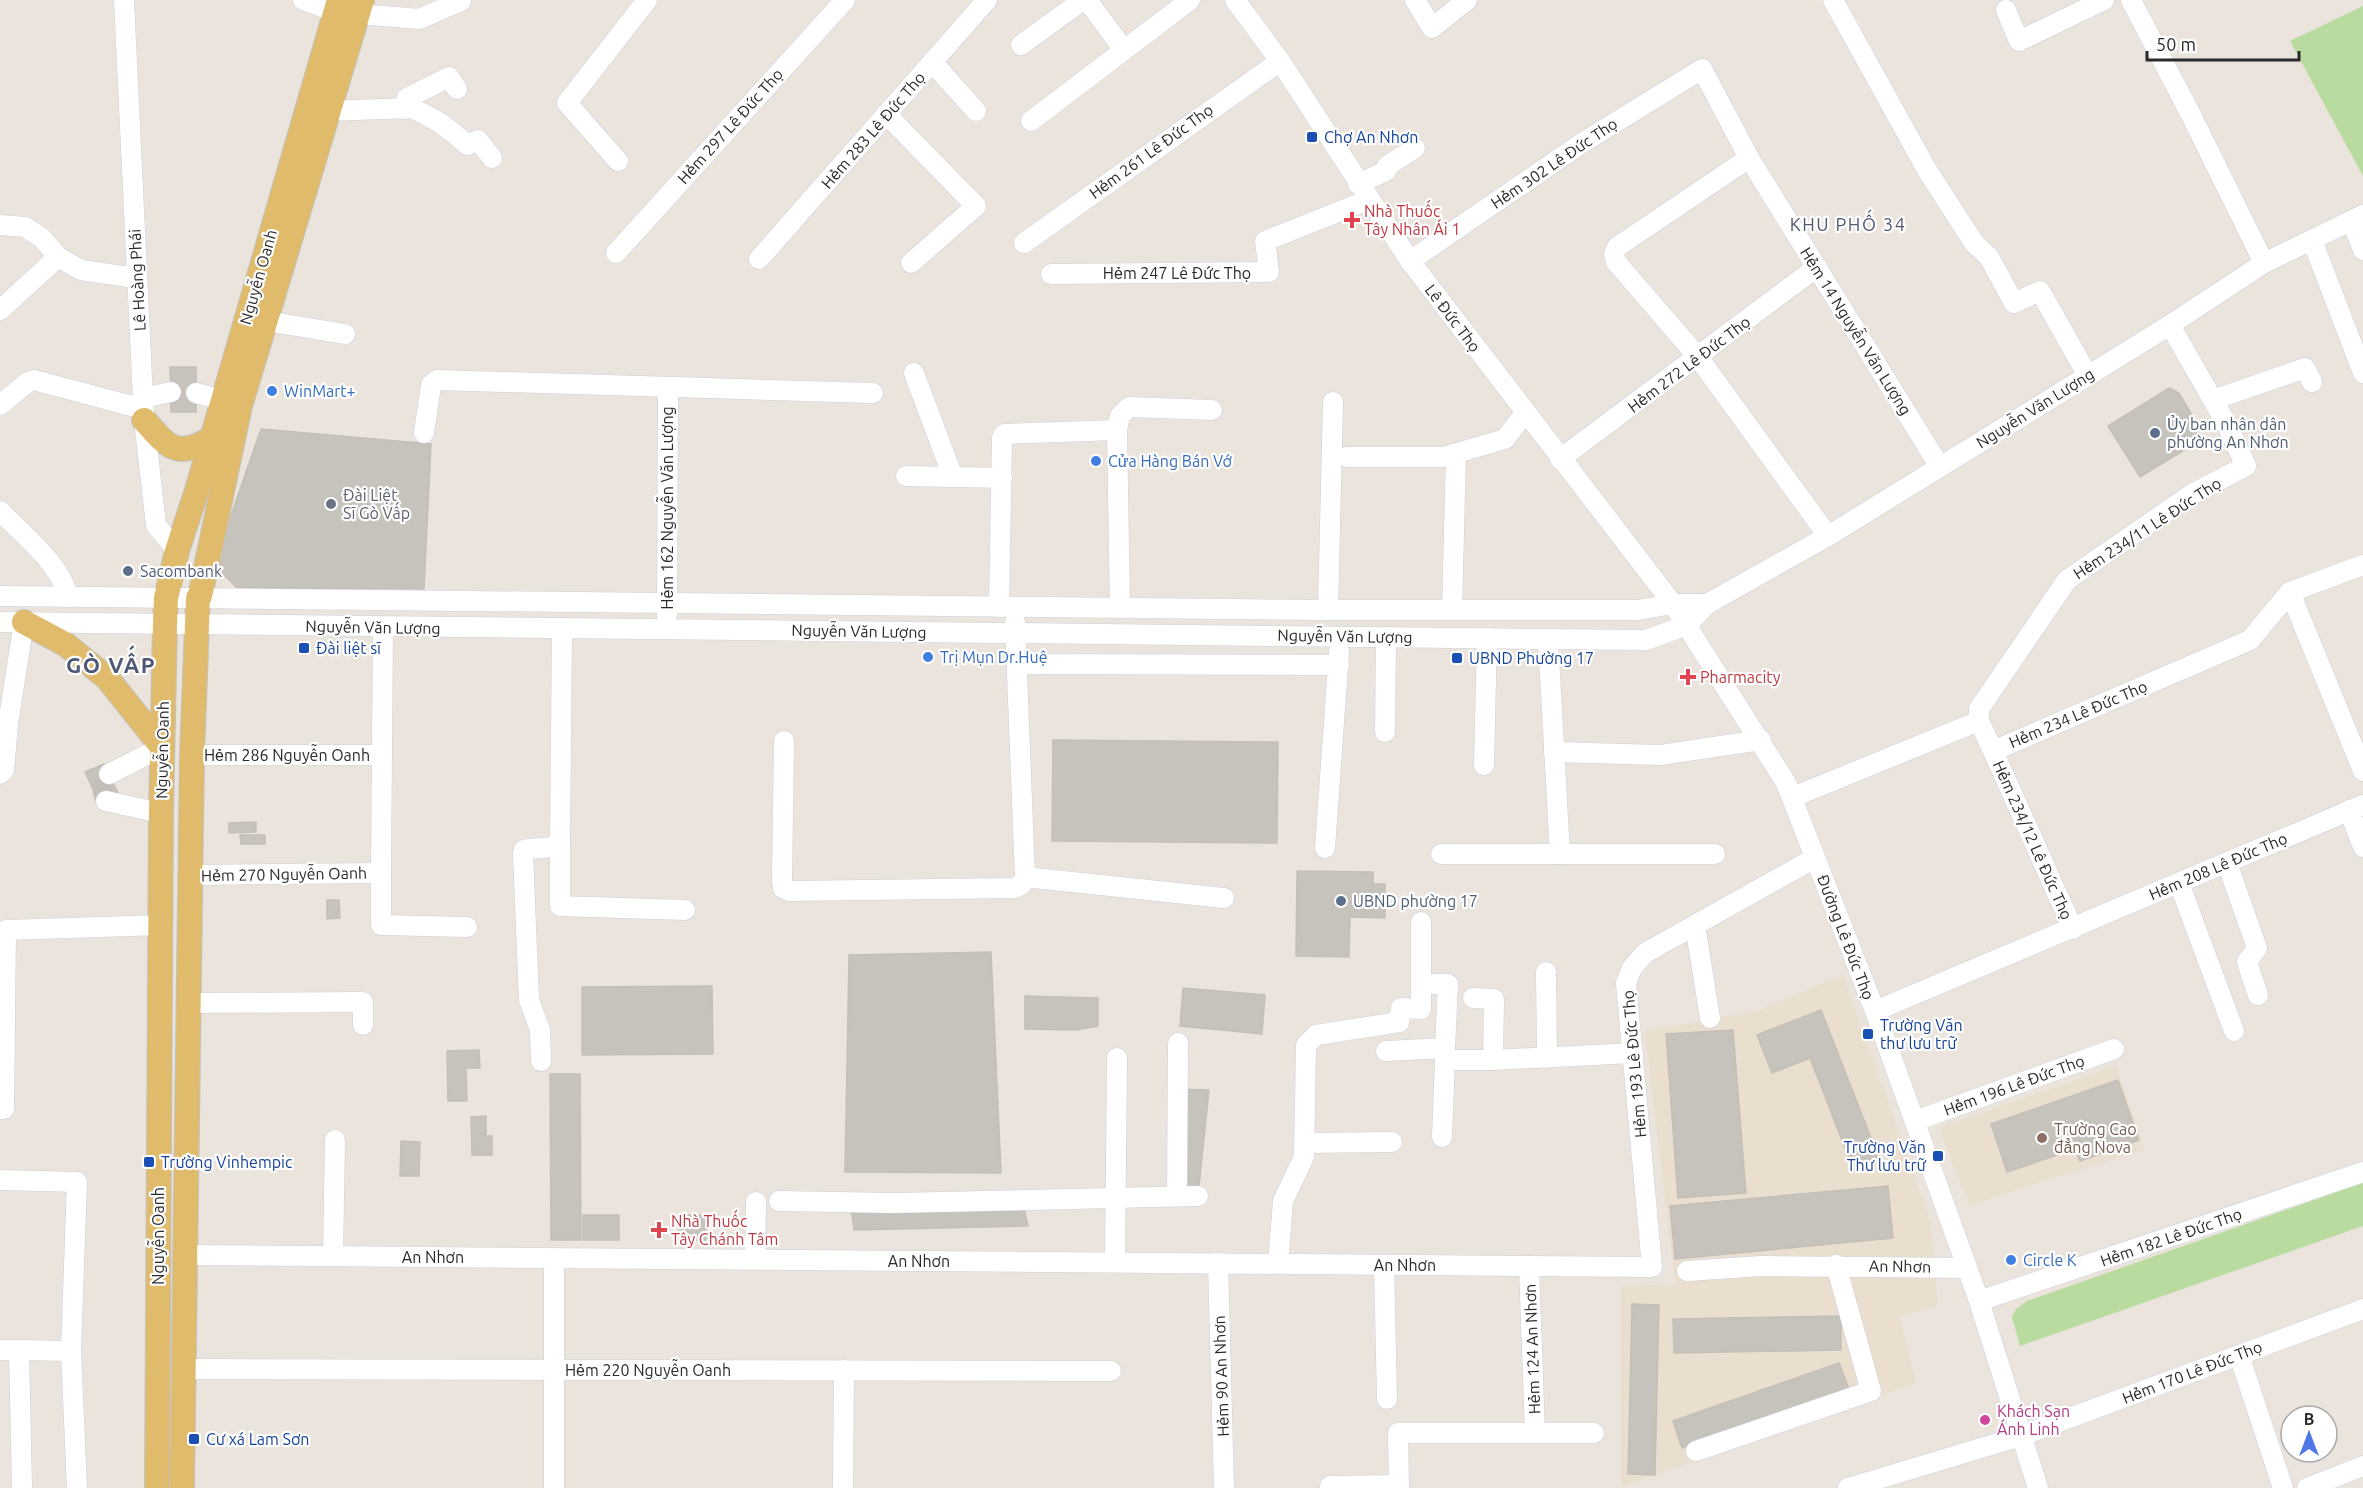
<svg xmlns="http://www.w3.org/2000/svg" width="2363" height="1488" viewBox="0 0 2363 1488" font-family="Ubuntu,sans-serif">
<rect width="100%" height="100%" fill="#eae4dd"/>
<g fill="#eadfcf">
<polygon points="1843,975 1931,1223 1938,1305 1900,1317 1916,1383 1621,1487 1621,1286 1675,1284 1645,1031 1757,1011"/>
<polygon points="2116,1066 2145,1149 1969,1205 1939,1128"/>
</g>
<g fill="#b9dba0">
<polygon points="2363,6 2363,176 2290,41"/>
<polygon points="2363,1183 2363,1226 2020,1346 2012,1317 2016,1309 2027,1301"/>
</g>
<g fill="#c6c2bc" stroke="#c5bfb7" stroke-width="1.5">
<polygon points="170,367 196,367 196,412 171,412"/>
<polygon points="2169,388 2179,393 2192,415 2190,421 2201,440 2140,477 2108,426"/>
<polygon points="261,429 431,444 424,589 237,588 214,564"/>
<polygon points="1053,740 1278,742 1277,843 1052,841"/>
<polygon points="104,764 119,795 100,804 85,772"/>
<polygon points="256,822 256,832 229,833 229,823"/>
<polygon points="240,835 265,835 265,844 241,844"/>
<polygon points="1297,871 1373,872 1373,884 1385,884 1385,918 1350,917 1349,957 1296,956"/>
<polygon points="327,900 339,900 340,918 327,919"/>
<polygon points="991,952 1001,1173 845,1172 849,955"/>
<polygon points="712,986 713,1054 582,1055 582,987"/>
<polygon points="1183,988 1265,995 1262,1034 1180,1026"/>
<polygon points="1025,996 1098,998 1098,1026 1076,1030 1025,1029"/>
<polygon points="1821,1010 1880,1161 1854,1171 1810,1058 1772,1073 1757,1035"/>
<polygon points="1733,1030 1746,1193 1678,1198 1666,1034"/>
<polygon points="479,1050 480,1068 466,1068 467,1101 448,1101 447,1051"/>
<polygon points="550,1074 580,1074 581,1240 551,1240"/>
<polygon points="2118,1080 2139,1140 2080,1161 2075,1149 2007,1172 1991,1124"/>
<polygon points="1178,1089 1209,1090 1198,1196 1177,1196"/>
<polygon points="486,1116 486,1136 492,1136 492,1155 472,1155 471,1117"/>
<polygon points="401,1141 420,1142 419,1176 400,1176"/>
<polygon points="1888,1186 1893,1238 1675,1259 1670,1206"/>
<polygon points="1022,1200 1028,1226 854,1230 851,1208"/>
<rect x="583" y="1215" width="36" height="25"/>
<rect x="679" y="1215" width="27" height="25"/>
<polygon points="1632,1304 1659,1305 1655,1475 1628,1474"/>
<polygon points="1841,1316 1841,1350 1674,1353 1673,1319"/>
<polygon points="1839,1363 1849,1389 1682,1448 1673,1421"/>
</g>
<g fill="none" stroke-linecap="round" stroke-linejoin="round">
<path stroke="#c4bfb9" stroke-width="20" stroke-dasharray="20 10" stroke-linecap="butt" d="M106,801c-6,-11 -4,-17 3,-27"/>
<g stroke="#ccd0da" stroke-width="21">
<g id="minor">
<polyline points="124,0 144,420 156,525 177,551"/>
<polyline points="303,0 335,12 419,19 461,1"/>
<polyline points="1087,0 1124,50"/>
<polyline points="1235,0 1280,61 1410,261 1673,604 1786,783 1875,1011 1979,1301 2038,1488"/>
<polyline points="1415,0 1432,28 1467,0"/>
<polyline points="1833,0 1927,170 1974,243 1989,257 2014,303 2040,291 2088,376"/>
<polyline points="2131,0 2191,115 2264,263"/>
<polyline points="2006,10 2019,41 2104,0"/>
<polyline points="1021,45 1083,0"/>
<polyline points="932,62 976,111"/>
<polyline points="404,109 407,98 449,77 457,89"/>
<path d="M328,111l83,-3c23,9 39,21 56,37l11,-5 14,18"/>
<polyline points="886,114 976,206 911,263"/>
<polyline points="1031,121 1190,0"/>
<polyline points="1749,158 1617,247 1614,254 1616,262 1698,357 1828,536"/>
<polyline points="618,161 567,103 647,0"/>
<polyline points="1358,184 1386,171 1387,166 1415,148"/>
<polyline points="2352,221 2363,250"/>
<polyline points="0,225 25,227 42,238 58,257 81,270 136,278"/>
<polyline points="2312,240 2363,373"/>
<polyline points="1024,243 1280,61"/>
<polyline points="616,253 845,0"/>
<polyline points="759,259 987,0"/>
<polyline points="1410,261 1582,143 1702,69 1749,158 1940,467"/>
<polyline points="1051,274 1269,272 1265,241 1368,200"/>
<polyline points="0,310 58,257"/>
<polyline points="266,321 345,334"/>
<polyline points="914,373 953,477"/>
<polyline points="196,393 223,400"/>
<polyline points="142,398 171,392"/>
<polyline points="2213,400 2305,368 2312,382"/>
<polyline points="0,405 28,382 34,380 143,409"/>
<polyline points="424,433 431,385 437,380 873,393"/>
<polyline points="1347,457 1443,457 1505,439 1525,413"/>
<polyline points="1560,459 1817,267"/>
<polyline points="906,476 1002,478"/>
<path d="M0,511c20,21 65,57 67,86"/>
<polyline points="2290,592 2363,771"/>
<polyline points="0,596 1328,610 1638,610 1673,604 1707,604"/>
<polyline points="999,607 1002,438 1004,434 1117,430"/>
<polyline points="1120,608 1117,430 1120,416 1129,407 1212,410"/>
<polyline points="1328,610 1333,402"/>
<polyline points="1452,610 1456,454"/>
<polyline points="667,615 668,387"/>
<polyline points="0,622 1646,640 1687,625 1707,604 1828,536 2170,325 2264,263 2363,215"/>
<polyline points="1548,639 1560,854"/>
<polyline points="1017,664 1339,665"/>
<polyline points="1979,721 1979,709 2067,580 2192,494 2246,466 2226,423 2170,325"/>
<polyline points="1385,732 1386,637"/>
<polyline points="784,741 782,881 783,888 789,891 1015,888 1022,884 1025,877 1015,622"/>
<polyline points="1993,751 2073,929"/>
<polyline points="1554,752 1661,755 1761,740"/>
<polyline points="192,755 382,755"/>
<polyline points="1484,765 1487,638"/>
<polyline points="0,774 4,770 8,724 24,622"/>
<polyline points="109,774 162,747"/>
<polyline points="1793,797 1979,721 1993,751 2250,640 2290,592 2363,565"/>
<polyline points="106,801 161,813"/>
<polyline points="2349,810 2363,847"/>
<polyline points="560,840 560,906 685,910"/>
<polyline points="1325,848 1339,652"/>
<polyline points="1441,854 1715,854"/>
<polyline points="2227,863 2257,948 2247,962 2258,995"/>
<polyline points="381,873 383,627"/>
<polyline points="192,875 381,873 381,925 467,927"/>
<polyline points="1025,877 1224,898"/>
<polyline points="2179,883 2234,1031"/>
<polyline points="1695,925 1710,1018"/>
<polyline points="1546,972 1547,1058"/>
<polyline points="1421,984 1448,984 1445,1048"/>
<polyline points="1473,998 1494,999 1493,1060"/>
<polyline points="190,1003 363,1002 363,1025"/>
<polyline points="1875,1011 2363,805"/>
<polyline points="1386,1051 1445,1048 1445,1060 1493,1060 1633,1053"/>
<polyline points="541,1061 540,1030 529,1000 523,854 524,850 528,849 554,847 560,840 562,628"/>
<polyline points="0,1109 4,1109 6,930 162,925"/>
<polyline points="1915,1121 2114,1049"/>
<polyline points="1442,1137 1445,1060"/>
<polyline points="1304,1143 1392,1142"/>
<polyline points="0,1180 77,1182 71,1351 77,1488"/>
<polyline points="1177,1196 1178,1043"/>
<polyline points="779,1201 895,1203 1198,1196"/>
<polyline points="187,1255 1652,1267 1626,983 1632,968 1645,953 1815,858"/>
<polyline points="333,1256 335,1140"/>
<polyline points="755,1259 756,1202"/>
<polyline points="1115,1262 1117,1058"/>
<polyline points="1218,1263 1224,1488"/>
<polyline points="1278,1264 1283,1201 1304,1157 1306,1045 1316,1035 1399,1022 1401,1008 1421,1009 1421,922"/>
<polyline points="1384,1265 1387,1399"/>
<polyline points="1529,1266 1535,1433"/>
<polyline points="1687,1271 1761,1266 1967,1268"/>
<polyline points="1979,1301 2363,1172"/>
<polyline points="0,1350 19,1350 22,1488"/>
<polyline points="19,1350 71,1351"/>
<polyline points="2239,1355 2283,1488"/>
<polyline points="185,1369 1111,1371"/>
<polyline points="1696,1451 1871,1391 1836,1265"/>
<polyline points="554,1488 554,1258"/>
<polyline points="843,1488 844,1370"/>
<polyline points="1330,1488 1330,1486 1399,1485 1398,1433 1594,1433"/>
<polyline points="1848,1488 2021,1436 2363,1309"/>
<polyline points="2307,1488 2363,1466"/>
</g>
</g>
<g stroke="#c3c3c3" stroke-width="26">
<g id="major">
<path d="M144,420c25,28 32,39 68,18"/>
<polyline points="24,622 65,644 107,678 162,747"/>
<polyline points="157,1488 161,813 165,624 166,598 177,551 197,490 339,0"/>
<polyline points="182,1488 192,755 198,598 200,596 240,406 362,0"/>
</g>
</g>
<use href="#minor" stroke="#fff" stroke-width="20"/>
<use href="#major" stroke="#e1bb6c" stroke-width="24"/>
</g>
<g fill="#1a4fb4" stroke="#fff" stroke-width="2">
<rect x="1306" y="131" width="12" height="12" rx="3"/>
<rect x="298" y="642" width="12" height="12" rx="3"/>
<rect x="1451" y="652" width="12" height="12" rx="3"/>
<rect x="1862" y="1028" width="12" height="12" rx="3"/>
<rect x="1932" y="1150" width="12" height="12" rx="3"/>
<rect x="143" y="1156" width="12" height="12" rx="3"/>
<rect x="188" y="1433" width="12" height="12" rx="3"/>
</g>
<g fill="#e0444e" stroke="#fff" stroke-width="2">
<path d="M1349 211h6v6h6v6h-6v6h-6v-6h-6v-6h6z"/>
<path d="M1685 668h6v6h6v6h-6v6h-6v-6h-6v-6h6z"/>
<path d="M656 1221h6v6h6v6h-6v6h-6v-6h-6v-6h6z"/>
</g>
<g fill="#3f7fe0" stroke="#fff" stroke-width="2">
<circle cx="272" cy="391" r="6"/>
<circle cx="1096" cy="461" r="6"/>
<circle cx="928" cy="657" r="6"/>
<circle cx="2011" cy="1260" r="6"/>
</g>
<g fill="#5c6f8a" stroke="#fff" stroke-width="2">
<circle cx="2155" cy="433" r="6"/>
<circle cx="128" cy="571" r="6"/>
<circle cx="1341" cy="901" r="6"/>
</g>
<circle fill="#6b7280" stroke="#fff" stroke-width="2" cx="331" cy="504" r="6"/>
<circle fill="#8d6e63" stroke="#fff" stroke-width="2" cx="2042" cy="1138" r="6"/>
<circle fill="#d1479c" stroke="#fff" stroke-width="2" cx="1985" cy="1420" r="6"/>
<g text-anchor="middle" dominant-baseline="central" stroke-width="4.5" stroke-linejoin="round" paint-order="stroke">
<g font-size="16" fill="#2a2a2a" stroke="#fff">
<text transform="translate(730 126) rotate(-48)">Hẻm 297 Lê Đức Thọ</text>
<text transform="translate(873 130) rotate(-49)">Hẻm 283 Lê Đức Thọ</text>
<text transform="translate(1151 151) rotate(-36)">Hẻm 261 Lê Đức Thọ</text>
<text transform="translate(1554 163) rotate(-34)">Hẻm 302 Lê Đức Thọ</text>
<text x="1177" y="273">Hẻm 247 Lê Đức Thọ</text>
<text transform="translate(258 277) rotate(-74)">Nguyễn Oanh</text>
<text transform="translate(137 280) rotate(-93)">Lê Hoàng Phái</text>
<text transform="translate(1453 318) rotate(53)">Lê Đức Thọ</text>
<text transform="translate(1856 331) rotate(58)">Hẻm 14 Nguyễn Văn Lượng</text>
<text transform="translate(1689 364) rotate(-37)">Hẻm 272 Lê Đức Thọ</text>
<text transform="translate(2035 408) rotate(-32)">Nguyễn Văn Lượng</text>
<text transform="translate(667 508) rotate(-90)">Hẻm 162 Nguyễn Văn Lượng</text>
<text transform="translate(2147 528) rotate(-33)">Hẻm 234/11 Lê Đức Thọ</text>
<text transform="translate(373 627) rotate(1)">Nguyễn Văn Lượng</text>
<text transform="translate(859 631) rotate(1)">Nguyễn Văn Lượng</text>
<text transform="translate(1345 636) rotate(1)">Nguyễn Văn Lượng</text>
<text transform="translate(2078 714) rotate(-23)">Hẻm 234 Lê Đức Thọ</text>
<text transform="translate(162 750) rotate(-89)">Nguyễn Oanh</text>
<text x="287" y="755">Hẻm 286 Nguyễn Oanh</text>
<text transform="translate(2033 840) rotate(66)">Hẻm 234/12 Lê Đức Thọ</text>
<text transform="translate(2218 866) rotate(-23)">Hẻm 208 Lê Đức Thọ</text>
<text transform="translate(284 874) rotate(-1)">Hẻm 270 Nguyễn Oanh</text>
<text transform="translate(1846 937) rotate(69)">Đường Lê Đức Thọ</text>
<text transform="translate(1634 1064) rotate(-95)">Hẻm 193 Lê Đức Thọ</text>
<text transform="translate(2014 1085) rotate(-20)">Hẻm 196 Lê Đức Thọ</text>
<text transform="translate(158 1236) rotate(-90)">Nguyễn Oanh</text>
<text transform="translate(2171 1237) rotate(-19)">Hẻm 182 Lê Đức Thọ</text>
<text x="433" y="1257">An Nhơn</text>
<text x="919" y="1261">An Nhơn</text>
<text x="1405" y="1265">An Nhơn</text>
<text transform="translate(1900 1266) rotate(1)">An Nhơn</text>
<text transform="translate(1532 1349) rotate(-92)">Hẻm 124 An Nhơn</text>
<text x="648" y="1370">Hẻm 220 Nguyễn Oanh</text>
<text transform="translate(2192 1372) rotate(-21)">Hẻm 170 Lê Đức Thọ</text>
<text transform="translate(1221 1376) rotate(-92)">Hẻm 90 An Nhơn</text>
</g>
<g font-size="16" fill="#164399" stroke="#fff" text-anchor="start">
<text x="1324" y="137">Chợ An Nhơn</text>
<text x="316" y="648">Đài liệt sĩ</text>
<text x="1469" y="658">UBND Phường 17</text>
<text x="1880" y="1025">Trường Văn<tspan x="1880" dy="18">thư lưu trữ</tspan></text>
<text x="1926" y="1147" text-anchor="end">Trường Văn<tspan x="1926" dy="18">Thư lưu trữ</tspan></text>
<text x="161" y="1162">Trường Vinhempic</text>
<text x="206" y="1439">Cư xá Lam Sơn</text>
</g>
<g font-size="16" fill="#be3a42" stroke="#fff" text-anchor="start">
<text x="1364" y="211">Nhà Thuốc<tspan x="1364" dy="18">Tây Nhân Ái 1</tspan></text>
<text x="1700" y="677">Pharmacity</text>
<text x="671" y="1221">Nhà Thuốc<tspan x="671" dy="18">Tây Chánh Tâm</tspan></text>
</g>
<g font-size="16" fill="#366cbe" stroke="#fff" text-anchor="start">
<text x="284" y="391">WinMart+</text>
<text x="1108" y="461">Cửa Hàng Bán Vớ</text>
<text x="940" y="657">Trị Mụn Dr.Huệ</text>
<text x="2023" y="1260">Circle K</text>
</g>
<g font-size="16" fill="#4e5e75" stroke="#fff" text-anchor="start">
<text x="2167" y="424">Ủy ban nhân dân<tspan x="2167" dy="18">phường An Nhơn</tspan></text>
<text x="140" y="571">Sacombank</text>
<text x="1353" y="901">UBND phường 17</text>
</g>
<g font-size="16" fill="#5b616d" stroke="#fff" text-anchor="start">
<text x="343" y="495">Đài Liệt<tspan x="343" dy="18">Sĩ Gò Vấp</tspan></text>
</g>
<g font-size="16" fill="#785e54" stroke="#fff" text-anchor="start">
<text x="2054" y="1129">Trường Cao<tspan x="2054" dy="18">đẳng Nova</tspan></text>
</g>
<g font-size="16" fill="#b23c85" stroke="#fff" text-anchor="start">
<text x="1997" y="1411">Khách Sạn<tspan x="1997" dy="18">Ánh Linh</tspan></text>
</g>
<g font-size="18" letter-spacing="1.5" fill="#4f5975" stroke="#fff">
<text x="1848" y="224">KHU PHỐ 34</text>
</g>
<g font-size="22" font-weight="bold" letter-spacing="1.5" fill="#4f5975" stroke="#fff">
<text x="111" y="664">GÒ VẤP</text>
</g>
</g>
<g transform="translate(2309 1434)"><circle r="28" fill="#ffffff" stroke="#aaaaaa" stroke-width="1.5"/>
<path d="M0-4.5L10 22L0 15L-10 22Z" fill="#4f78e6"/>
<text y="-9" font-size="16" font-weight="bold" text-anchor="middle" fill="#2a2a2a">B</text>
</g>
<path d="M2147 51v9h152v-9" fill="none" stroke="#2a2a2a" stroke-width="3"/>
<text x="2156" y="51" font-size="18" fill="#2a2a2a" stroke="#ffffff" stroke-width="4.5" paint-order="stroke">50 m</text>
</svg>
